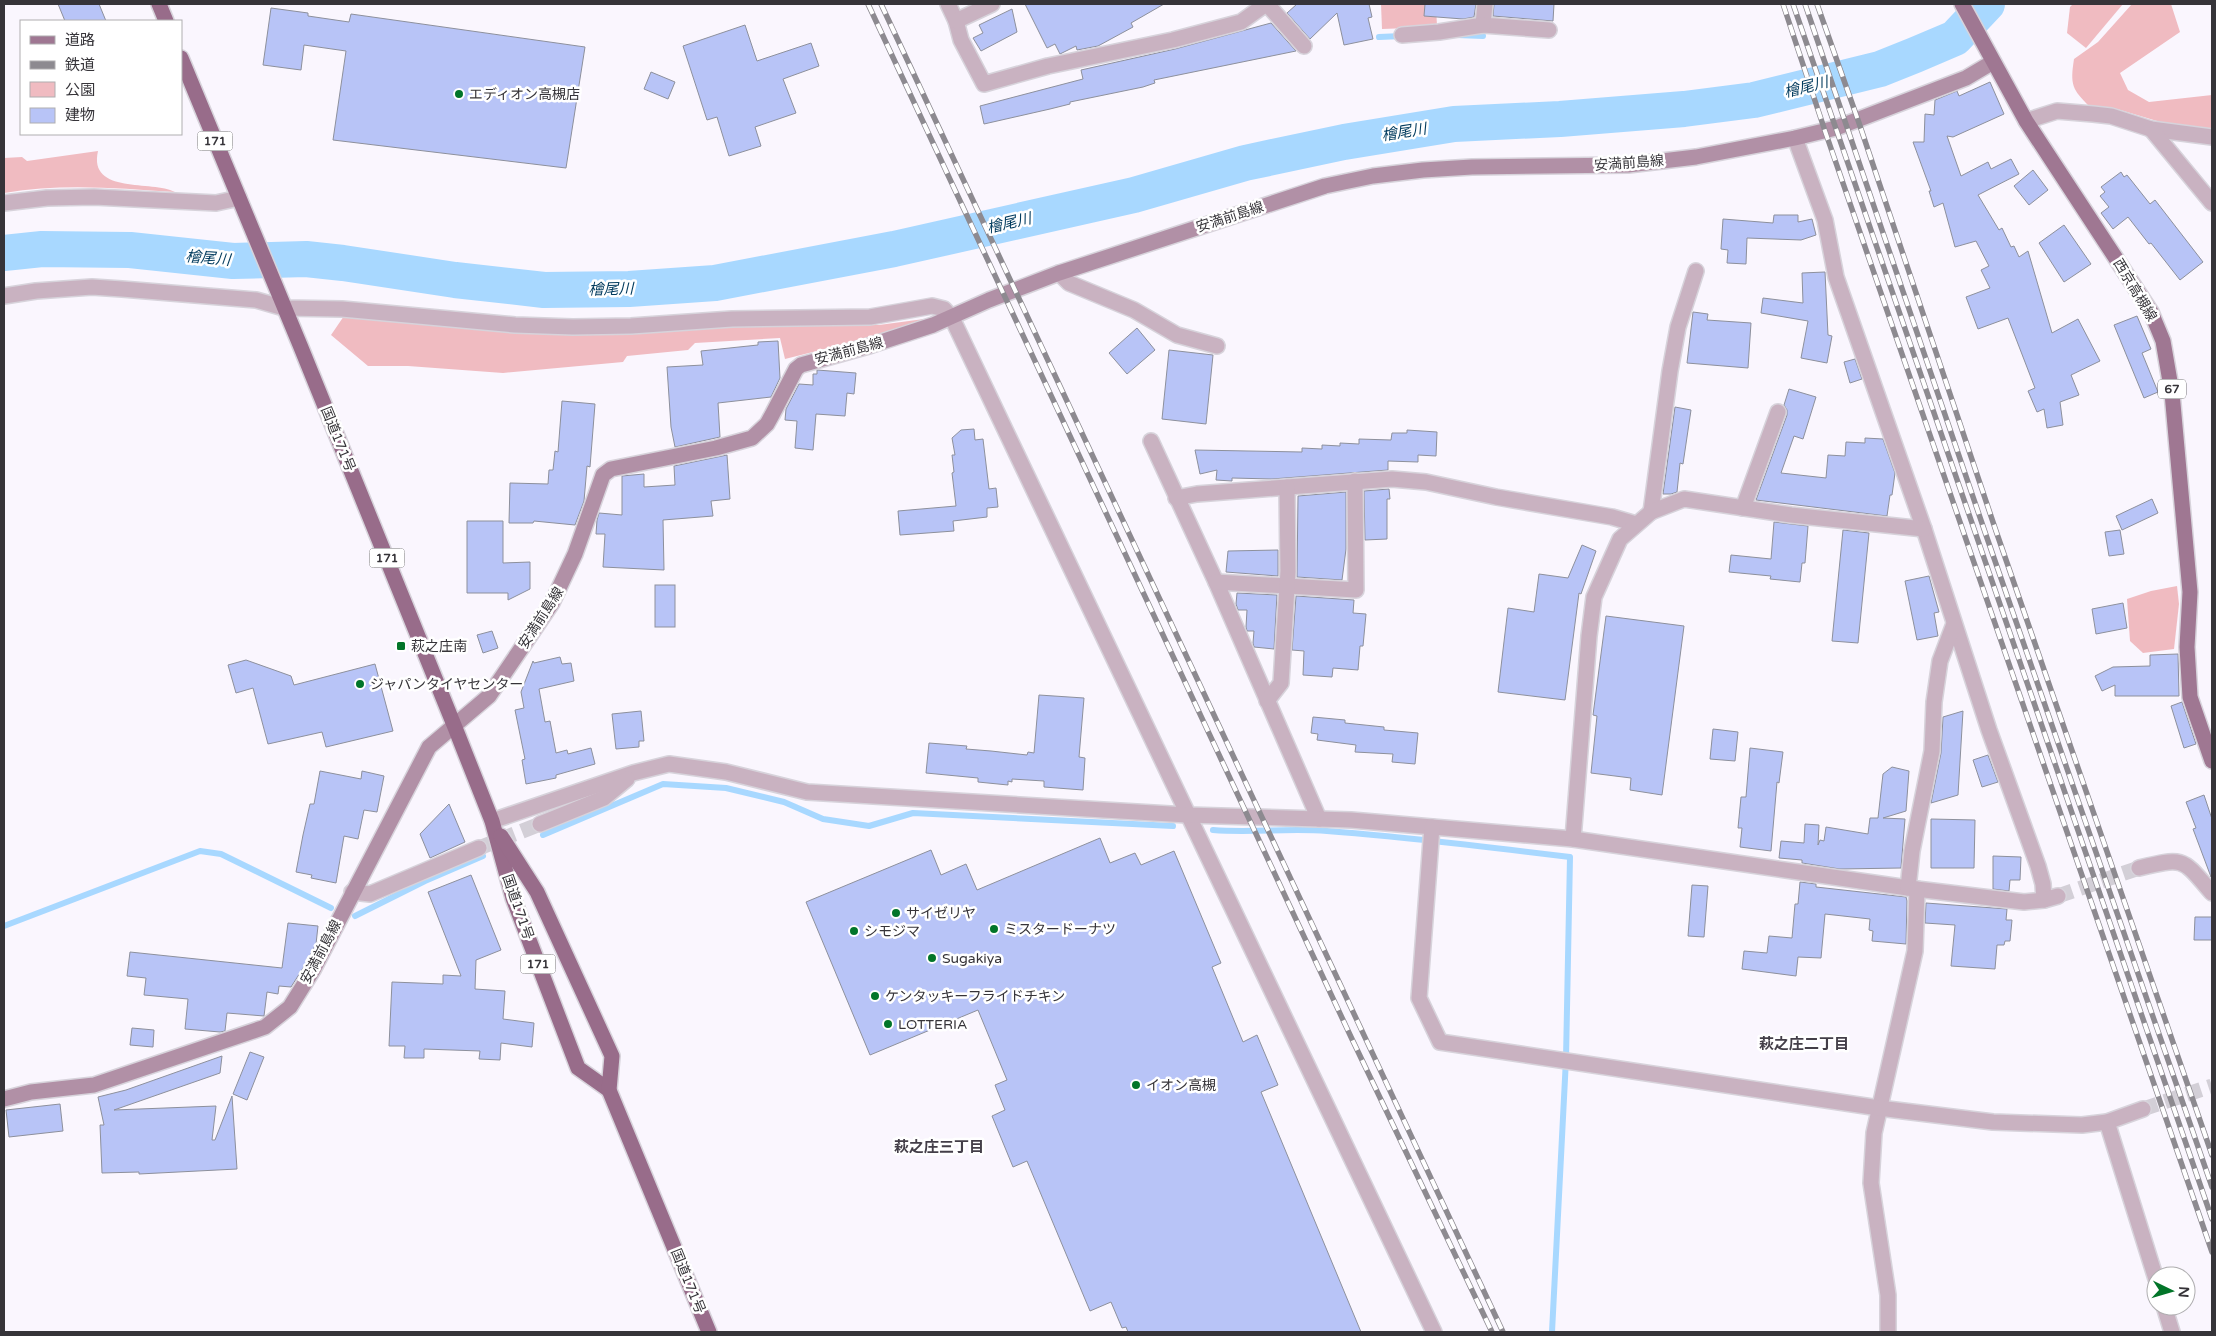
<svg xmlns="http://www.w3.org/2000/svg" width="2216" height="1336" viewBox="0 0 2216 1336" font-family="'Varela Round','Noto Sans JP',sans-serif">
<rect width="100%" height="100%" fill="#faf6fe"/>
<g fill="#f0bbc1">
<polygon points="1381,4 1436,4 1437,27 1382,29"/>
<polygon points="2073,4 2123,4 2086,48 2067,33 2070,7"/>
<path d="M2132,4h39l9,28 -60,41 8,17 21,12 63,-7v35l-45,-6 -50,-15 -27,-2c-18,-18 -20,-22 -16,-48l24,-17z"/>
<path d="M98,151c-10,44 55,29 77,41 -58,-4 -114,-9 -171,1v-35l18,-1 5,4z"/>
<polygon points="344,316 727,325 879,325 924,319 927,320 924,324 785,359 780,338 695,343 688,350 627,356 623,362 503,373 408,366 368,366 331,335"/>
<polygon points="2177,586 2179,604 2174,649 2143,653 2130,641 2127,599 2151,591"/>
</g>
<g fill="none" stroke-linecap="round" stroke-linejoin="round">
<g stroke="#a8d8ff" stroke-width="6">
<polyline points="1457,35 1483,36"/>
<polyline points="1379,37 1402,36"/>
<path d="M1213,830c38,3 76,-2 114,1 81,6 162,16 243,26l-4,202 -14,273"/>
<polyline points="543,835 663,784 726,788 784,802 823,819 869,826 913,813 1173,826"/>
<polyline points="355,916 425,881 483,856"/>
<polyline points="4,926 200,851 221,854 331,908"/>
</g>
<polyline stroke="#a8d8ff" stroke-width="36" points="4,253 42,249 130,250 233,261 306,259 343,263 455,280 544,290 629,289 715,283 894,249 1134,195 1245,163 1344,142 1454,124 1560,119 1684,109 1754,100 1880,69 1915,55 1955,38 1987,4"/>
</g>
<g fill="#b8c4f7" stroke="#8d909c">
<polygon points="58,4 99,4 106,21 65,21"/>
<polygon points="1025,4 1164,4 1131,23 1133,27 1098,46 1077,50 1076,46 1060,54 1055,44 1047,48"/>
<polygon points="1297,4 1369,4 1372,17 1368,18 1373,39 1344,45 1337,13 1310,39 1287,13"/>
<polygon points="1425,4 1476,4 1474,17 1463,19 1424,16"/>
<polygon points="1494,4 1554,4 1553,21 1493,16"/>
<polygon points="271,8 308,13 308,16 349,22 351,14 585,47 566,168 333,140 346,51 304,45 301,70 263,65"/>
<polygon points="1012,9 1017,32 981,51 973,38 983,33 979,25"/>
<polygon points="1271,23 1296,51 1154,80 1155,83 1143,87 1070,102 1070,104 1050,109 984,124 980,106 1083,79 1081,70 1175,49"/>
<polygon points="745,25 757,61 811,43 819,66 783,79 796,113 755,127 761,146 729,156 717,117 707,120 683,46"/>
<polygon points="651,72 675,82 668,99 644,89"/>
<polygon points="1990,82 2004,114 1953,137 1947,136 1961,176 1988,162 1991,169 2011,159 2019,174 1978,195 1999,230 2002,228 2011,247 2014,246 2019,257 2028,251 2052,333 2078,319 2100,361 2071,375 2079,395 2060,402 2063,425 2047,428 2044,409 2037,412 2028,391 2035,388 2008,318 1978,329 1966,297 1990,288 1981,270 1989,266 1976,241 1955,247 1943,203 1934,207 1929,191 1931,191 1913,142 1924,142 1925,114 1934,115 1935,100 1957,91 1959,96"/>
<polygon points="2033,170 2048,190 2029,205 2014,186"/>
<polygon points="2121,172 2124,177 2127,175 2150,204 2155,200 2203,262 2180,280 2151,243 2149,244 2128,217 2113,229 2101,213 2109,207 2100,196 2105,192 2101,187"/>
<polygon points="1774,215 1798,215 1798,222 1812,219 1816,235 1801,240 1747,238 1746,264 1727,263 1728,250 1721,249 1723,219 1773,223"/>
<polygon points="2064,225 2091,264 2064,282 2039,243"/>
<polygon points="1825,272 1828,335 1832,336 1827,363 1801,358 1808,321 1761,313 1763,298 1803,303 1802,273"/>
<polygon points="1693,312 1708,314 1707,320 1751,323 1748,368 1687,363"/>
<polygon points="2137,316 2151,349 2142,353 2158,392 2144,398 2114,325"/>
<polygon points="1137,328 1155,350 1127,374 1109,353"/>
<polygon points="778,341 780,378 771,397 718,403 720,437 675,447 671,427 667,367 703,365 701,351 758,345 758,342"/>
<polygon points="1169,350 1213,355 1206,424 1162,419"/>
<polygon points="1855,359 1862,379 1850,383 1844,362"/>
<polygon points="817,370 856,373 854,394 847,393 845,416 816,414 813,450 795,448 797,421 785,420 786,409 799,384 813,385 813,374 817,374"/>
<polygon points="1789,389 1816,397 1803,439 1794,436 1781,473 1826,478 1828,455 1845,456 1846,442 1865,443 1865,438 1883,439 1895,473 1892,495 1890,495 1887,516 1756,500 1787,415 1787,410 1784,405"/>
<polygon points="562,401 595,404 590,467 587,466 584,501 575,525 534,521 533,523 509,523 510,483 548,484 549,470 553,470 555,451 558,452"/>
<polygon points="1675,407 1691,410 1683,464 1680,463 1677,492 1671,494 1663,494"/>
<polygon points="974,429 975,440 983,439 989,489 996,488 998,507 987,508 987,517 953,521 954,531 900,535 898,511 956,506 952,473 954,472 952,455 955,455 952,438 961,430"/>
<polygon points="1407,430 1437,432 1436,456 1418,455 1418,462 1388,461 1388,470 1272,479 1232,478 1232,481 1216,480 1217,470 1200,474 1195,450 1302,452 1302,448 1322,449 1322,445 1340,446 1340,443 1359,444 1359,439 1391,440 1392,433 1407,433"/>
<polygon points="727,455 730,499 711,501 713,516 663,520 664,570 603,567 605,534 596,534 597,520 599,513 622,515 622,476 644,474 644,487 675,485 674,466"/>
<polygon points="1389,489 1390,499 1387,499 1387,539 1365,540 1364,491"/>
<polygon points="1346,492 1346,549 1342,580 1297,577 1298,496"/>
<polygon points="2152,499 2158,513 2122,530 2116,516"/>
<polygon points="467,521 503,521 503,563 530,562 530,589 508,600 508,593 467,593"/>
<polygon points="1774,522 1808,526 1805,563 1802,563 1800,582 1770,579 1771,576 1729,572 1731,555 1771,559"/>
<polygon points="1843,530 1869,533 1858,643 1832,641"/>
<polygon points="2120,530 2124,554 2109,556 2105,532"/>
<polygon points="1582,545 1596,551 1581,594 1579,593 1565,700 1498,692 1508,608 1534,612 1539,574 1568,578"/>
<polygon points="1278,550 1278,576 1226,572 1228,551"/>
<polygon points="1929,576 1939,612 1934,613 1938,636 1917,640 1905,581"/>
<rect x="655" y="585" width="20" height="42"/>
<polygon points="1237,593 1277,595 1274,649 1254,647 1253,643 1254,631 1247,631 1246,627 1247,610 1238,610 1236,604"/>
<polygon points="1296,596 1354,600 1353,613 1366,614 1363,646 1360,646 1358,670 1333,668 1332,677 1303,675 1304,651 1292,650"/>
<polygon points="2123,603 2127,628 2096,634 2092,609"/>
<polygon points="1606,616 1684,626 1662,795 1630,790 1631,778 1591,773 1597,716 1593,715"/>
<polygon points="492,631 498,648 483,653 477,635"/>
<polygon points="2178,654 2179,696 2115,696 2115,685 2102,691 2095,676 2113,667 2150,666 2150,655"/>
<polygon points="560,657 562,664 571,663 574,681 539,689 545,722 550,721 556,753 567,750 568,754 591,748 595,764 556,775 556,778 526,784 522,760 525,759 515,710 524,708 521,692 533,661 534,663"/>
<polygon points="246,660 291,676 294,685 375,664 393,731 326,747 322,732 268,744 253,688 236,693 228,665"/>
<polygon points="1039,695 1084,698 1079,757 1085,758 1083,790 1044,787 1044,781 1012,779 1012,782 1008,781 1008,785 978,782 978,778 926,773 929,743 967,746 966,749 991,751 1027,755 1028,752 1034,753"/>
<polygon points="2182,702 2196,744 2184,748 2171,706"/>
<polygon points="641,711 644,741 639,741 639,747 616,749 612,714"/>
<polygon points="1963,711 1958,795 1931,803 1941,753 1943,717"/>
<polygon points="1313,717 1345,720 1345,723 1384,727 1384,730 1418,733 1415,764 1392,762 1393,754 1355,752 1356,745 1317,740 1318,734 1311,733"/>
<polygon points="1713,729 1738,732 1735,761 1710,759"/>
<polygon points="1750,748 1783,752 1779,783 1777,782 1771,851 1740,847 1742,828 1738,828 1741,797 1746,797"/>
<polygon points="1988,755 1998,782 1982,787 1973,760"/>
<polygon points="1892,767 1909,771 1906,811 1883,818 1905,819 1901,868 1840,869 1802,863 1802,860 1779,858 1781,841 1804,843 1805,824 1819,825 1818,845 1820,840 1824,841 1826,827 1868,834 1870,818 1878,818 1883,774"/>
<polygon points="320,771 361,779 362,771 384,776 377,812 364,810 358,839 344,836 336,883 311,878 312,875 296,872 303,835 310,804 314,804"/>
<polygon points="2204,795 2212,819 2211,877 2193,829 2196,828 2186,802"/>
<polygon points="449,804 465,842 430,858 420,834"/>
<polygon points="1931,819 1975,820 1974,868 1931,868"/>
<polygon points="1100,838 1110,863 1135,853 1141,865 1174,851 1221,963 1212,967 1243,1042 1257,1035 1278,1085 1261,1092 1361,1332 1128,1332 1126,1327 1122,1328 1111,1302 1090,1311 1027,1161 1013,1167 992,1116 1005,1110 995,1085 1007,1080 978,1010 870,1055 806,902 931,850 941,875 966,864 977,890"/>
<polygon points="1993,856 2021,857 2020,880 2010,880 2009,891 1993,889"/>
<polygon points="471,875 501,950 476,960 475,989 505,991 503,1019 534,1023 532,1047 501,1043 500,1060 479,1059 480,1051 424,1049 424,1058 404,1058 405,1046 389,1046 392,982 443,984 443,975 461,976 428,892"/>
<polygon points="1800,882 1816,884 1816,887 1906,897 1907,901 1906,944 1872,941 1873,931 1869,930 1870,919 1825,914 1821,958 1798,957 1796,976 1742,969 1744,951 1767,953 1769,936 1792,938 1795,904 1798,904"/>
<polygon points="1692,885 1708,886 1704,937 1688,936"/>
<polygon points="1926,903 2007,909 2006,920 2012,920 2010,941 2005,941 2004,945 1997,945 1995,969 1951,966 1955,925 1925,923"/>
<polygon points="2195,917 2212,917 2212,940 2194,940"/>
<polygon points="288,923 318,926 316,944 305,965 291,987 279,986 278,994 267,992 264,1016 227,1013 225,1031 220,1032 185,1029 188,999 144,995 146,978 127,976 130,952 282,968"/>
<polygon points="132,1028 154,1030 153,1047 130,1045"/>
<polygon points="250,1052 264,1057 247,1100 233,1094"/>
<polygon points="222,1056 220,1073 114,1110 216,1106 212,1140 215,1140 232,1096 237,1169 139,1174 139,1172 102,1173 100,1125 104,1125 98,1097 126,1090"/>
<polygon points="60,1104 63,1131 9,1137 6,1110"/>
</g>
<g fill="none" stroke-linecap="round" stroke-linejoin="round">
<g stroke="#d3cfd7" stroke-width="15" stroke-dasharray="15 8" stroke-linecap="butt">
<polyline points="479,848 540,824"/>
<polyline points="2058,896 2139,868"/>
</g>
<polyline stroke="#d3cfd7" stroke-width="15" stroke-dasharray="15 8" stroke-linecap="butt" points="2143,1109 2212,1086"/>
<g stroke="#d7d3db" stroke-width="18">
<g id="minor">
<polyline points="948,4 956,21 961,40 984,84 1048,66 1173,40 1241,22 1266,4"/>
<polyline points="1267,4 1304,46"/>
<polyline points="1485,4 1483,25 1549,30"/>
<polyline points="956,21 992,4"/>
<polyline points="1402,35 1439,32 1483,25"/>
<polyline points="2026,121 2057,111 2093,114 2111,116 2151,129 2212,137"/>
<polyline points="2151,129 2212,203"/>
<polyline points="1795,138 1825,220 1836,277 1924,529 1989,730 2038,866 2043,884 2044,900"/>
<polyline points="4,203 47,198 94,197 216,203 239,198"/>
<polyline points="1059,273 1069,283 1134,310 1177,335 1217,346"/>
<polyline points="4,296 36,291 92,287 122,289 256,300 284,308 342,309 515,325 573,327 631,326 732,319 870,317 932,306 944,309 952,318 1434,1332"/>
<polyline points="1151,441 1216,582 1319,819"/>
<polyline points="1176,498 1197,494 1392,479 1426,482 1496,497 1612,517 1636,524"/>
<polyline points="1743,508 1778,412"/>
<polyline points="1651,512 1670,371 1678,327 1696,271"/>
<polyline points="1216,582 1356,590 1355,481"/>
<polyline points="1267,701 1281,683 1288,571 1287,487"/>
<polyline points="492,821 633,773 669,764 726,772 807,792 1187,815 1351,820 1573,839 1908,888 2024,902 2044,900 2058,896"/>
<polyline points="540,824 604,798 627,779"/>
<polyline points="1573,839 1589,636 1594,597 1620,539 1651,512 1684,499 1791,515 1924,529"/>
<path d="M2139,868c46,-11 43,-10 73,25"/>
<polyline points="1908,888 1912,851 1932,751 1934,702 1940,661 1954,624"/>
<polyline points="352,892 370,894 479,848"/>
<polyline points="1888,1332 1888,1295 1871,1183 1874,1133 1915,951 1917,889"/>
</g>
</g>
<g stroke="#d7d3db" stroke-width="18">
<g id="tertiary">
<polyline points="1432,827 1419,998 1440,1042 1879,1108 1993,1122 2082,1125 2107,1122 2143,1109"/>
<polyline points="2107,1122 2156,1279"/>
<polyline points="2164,1306 2172,1332"/>
</g>
</g>
<g stroke="#d7d3db" stroke-width="18">
<polyline id="secondary" points="4,1099 31,1092 94,1085 265,1027 290,1007 313,970 429,747 489,696 552,603 575,554 603,475 611,469 716,448 752,438 767,424 772,415 796,369 801,365 872,345 933,325 989,300 1059,273 1325,186 1373,176 1423,170 1472,167 1628,165 1696,157 1795,138 1836,128 1966,78 1993,62"/>
</g>
<g stroke="#d7d3db" stroke-width="18">
<polyline id="primary" points="1962,4 2026,121 2151,312 2163,341 2172,393 2190,592 2187,647 2190,697 2212,761"/>
</g>
<g stroke="#d7d3db" stroke-width="18">
<g id="trunk">
<polyline points="159,4 166,21"/>
<polyline points="181,58 300,345 454,725 492,821 513,898 578,1068 609,1090"/>
<polyline points="501,836 537,892 612,1056 609,1090 709,1332"/>
</g>
</g>
<use href="#minor" stroke="#c9b2c1" stroke-width="15"/>
<use href="#tertiary" stroke="#c9b2c1" stroke-width="15"/>
<use href="#secondary" stroke="#b190a6" stroke-width="15"/>
<use href="#primary" stroke="#9f7792" stroke-width="15"/>
<use href="#trunk" stroke="#986c8a" stroke-width="15"/>
<g stroke="#8d8a90" stroke-width="5.5">
<g id="rail">
<polyline points="868,4 1351,1037 1492,1332"/>
<polyline points="881,4 1503,1332"/>
<polyline points="1783,4 1825,131 2212,1252"/>
<polyline points="1793,4 2212,1219"/>
<polyline points="1805,4 1986,535 2212,1187"/>
<polyline points="1817,4 1858,120 1996,531 2212,1155"/>
</g>
</g>
<use href="#rail" stroke="#fff" stroke-width="4" stroke-dasharray="11" stroke-linecap="butt"/>
</g>
<g fill="#027529" stroke="#fff" stroke-width="2">
<circle cx="459" cy="94" r="5"/>
<rect x="396" y="641" width="10" height="10" rx="2.5"/>
<circle cx="360" cy="684" r="5"/>
<circle cx="896" cy="913" r="5"/>
<circle cx="994" cy="929" r="5"/>
<circle cx="854" cy="931" r="5"/>
<circle cx="932" cy="958" r="5"/>
<circle cx="875" cy="996" r="5"/>
<circle cx="888" cy="1024" r="5"/>
<circle cx="1136" cy="1085" r="5"/>
</g>
<g text-anchor="middle" dominant-baseline="central" stroke-width="5" stroke-linejoin="round" paint-order="stroke">
<g fill="#fff" stroke="#727174" stroke-width="1">
<rect x="197.5" y="131.5" width="35" height="19" rx="4"/>
<rect x="2158" y="379.5" width="28" height="19" rx="4"/>
<rect x="369.5" y="548.5" width="35" height="19" rx="4"/>
<rect x="520.5" y="954.5" width="35" height="19" rx="4"/>
</g>
<g font-size="12" font-weight="bold" fill="#363439">
<text x="215" y="141">171</text>
<text x="2172" y="389">67</text>
<text x="387" y="558">171</text>
<text x="538" y="964">171</text>
</g>
<g font-size="14" fill="#363439" stroke="#fff" text-anchor="start">
<text x="469" y="94">エディオン高槻店</text>
<text x="411" y="646">萩之庄南</text>
<text x="370" y="684">ジャパンタイヤセンター</text>
<text x="906" y="913">サイゼリヤ</text>
<text x="1004" y="929">ミスタードーナツ</text>
<text x="864" y="931">シモジマ</text>
<text x="942" y="958">Sugakiya</text>
<text x="885" y="996">ケンタッキーフライドチキン</text>
<text x="898" y="1024">LOTTERIA</text>
<text x="1146" y="1085">イオン高槻</text>
</g>
<g font-size="14" fill="#363439" stroke="#fff">
<text transform="translate(1629 163) rotate(-4)">安満前島線</text>
<text transform="translate(1230 217) rotate(-18)">安満前島線</text>
<text transform="translate(2135 290) rotate(59)">西京高槻線</text>
<text transform="translate(849 351) rotate(-15)">安満前島線</text>
<text transform="translate(338 439) rotate(68)">国道171号</text>
<text transform="translate(541 618) rotate(-57)">安満前島線</text>
<text transform="translate(518 907) rotate(71)">国道171号</text>
<text transform="translate(321 952) rotate(-62)">安満前島線</text>
<text transform="translate(688 1281) rotate(68)">国道171号</text>
</g>
<g font-size="15" font-style="italic" fill="#003a5d" stroke="#fff">
<text transform="translate(1806 87) rotate(-14)">檜尾川</text>
<text transform="translate(1404 132) rotate(-9)">檜尾川</text>
<text transform="translate(1009 223) rotate(-13)">檜尾川</text>
<text transform="translate(208 258) rotate(5)">檜尾川</text>
<text transform="translate(611 289) rotate(-1)">檜尾川</text>
</g>
<g font-size="15" font-weight="bold" fill="#433e48" stroke="#fff">
<text x="1804" y="1044">萩之庄二丁目</text>
<text x="939" y="1147">萩之庄三丁目</text>
</g>
</g>
<rect width="2216" height="1336" fill="none" stroke="#363439" stroke-width="10"/>
<rect x="20" y="20" width="162" height="115" fill="#ffffff" stroke="#afaeb0"/>
<rect x="30" y="36" width="25" height="8" fill="#9f7792" stroke="#afaeb0"/>
<text x="65" y="45" font-size="15" fill="#363439">道路</text>
<rect x="30" y="61" width="25" height="8" fill="#8d8a90" stroke="#afaeb0"/>
<text x="65" y="70" font-size="15" fill="#363439">鉄道</text>
<rect x="30" y="82" width="25" height="15" fill="#f0bbc1" stroke="#afaeb0"/>
<text x="65" y="95" font-size="15" fill="#363439">公園</text>
<rect x="30" y="108" width="25" height="15" fill="#b8c4f7" stroke="#afaeb0"/>
<text x="65" y="120" font-size="15" fill="#363439">建物</text>
<g transform="translate(2171 1291) rotate(95)"><circle r="24" fill="#ffffff" stroke="#afaeb0"/>
<path d="M0-4L9 19L0 12L-9 19Z" fill="#027529"/>
<text y="-8" font-size="14" font-weight="bold" text-anchor="middle" fill="#363439">N</text>
</g>
</svg>
